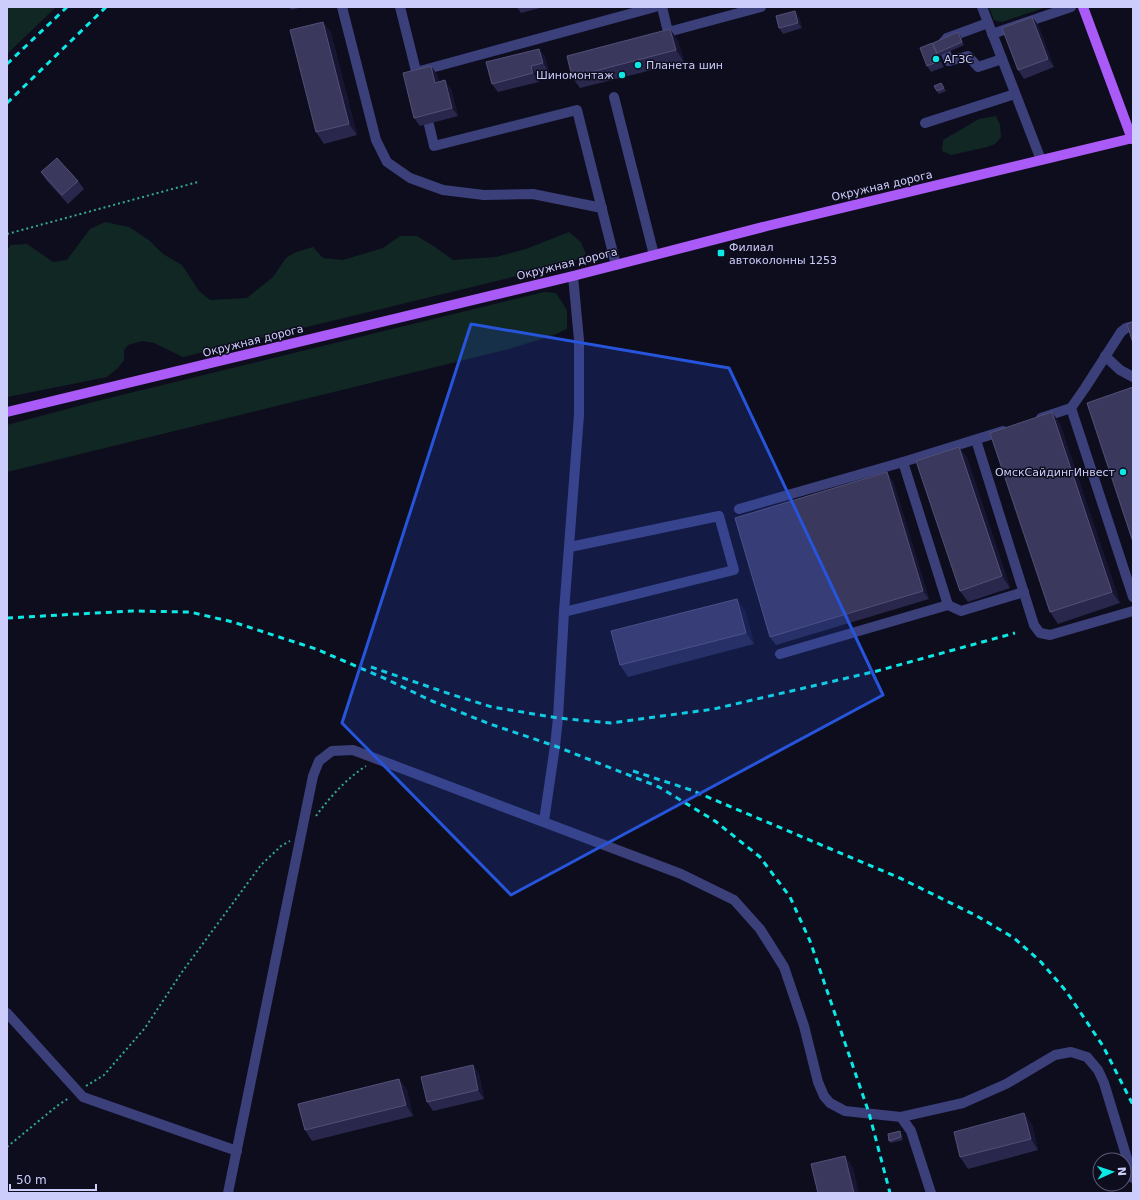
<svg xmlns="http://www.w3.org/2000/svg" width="1140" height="1200" viewBox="0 0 1140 1200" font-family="'DejaVu Sans',sans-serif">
<rect width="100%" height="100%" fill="#0e0d1e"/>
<g fill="#112724">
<polygon points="7,7 56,7 7,54"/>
<polygon points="989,7 1046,7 1002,22 994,20"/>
<polygon points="996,116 1000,125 1001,137 995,144 987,147 951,155 942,151 943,140 979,119"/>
<polygon points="105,222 129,227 150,241 163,254 182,265 199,291 210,300 247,298 273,277 286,258 296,252 313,247 323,258 343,260 383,248 400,236 417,236 435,247 453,260 496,257 526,249 569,232 581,242 586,254 571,263 183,357 154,343 142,341 128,345 124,350 124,360 118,368 107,377 7,397 7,250 11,245 27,244 53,262 67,260 90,229"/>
<polygon points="544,292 556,293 567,310 567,329 554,335 509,349 7,472 7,425 97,401"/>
</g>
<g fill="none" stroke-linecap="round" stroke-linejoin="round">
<g stroke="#34a995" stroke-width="2" stroke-dasharray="2 3" stroke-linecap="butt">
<polyline points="7,234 198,182"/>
<path d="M316,816c14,-19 30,-37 50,-50"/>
<polyline points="86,1086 104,1075 145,1028 182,972 261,865 281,846 290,841"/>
<polyline points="7,1147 57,1106 69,1098"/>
</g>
<g stroke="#3b3f7a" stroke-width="10">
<polyline points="342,7 376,140 387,162 410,178 443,190 484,195 533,194 602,208"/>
<polyline points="400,7 419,83"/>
<polyline points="662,7 668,32 761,7"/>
<polyline points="982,7 1041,160"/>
<polyline points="988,23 947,38 942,44 949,61 968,56 978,67 1002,59"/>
<polyline points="992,34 1071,7"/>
<polyline points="420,71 655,7"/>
<polyline points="614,97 654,255"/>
<polyline points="426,112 434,146 577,110 616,265"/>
<polyline points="925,123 1015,94"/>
<polyline points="1133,326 1126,328 1121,332 1085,388 1071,408 1133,597"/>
<polyline points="1105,356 1120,370 1133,377"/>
<polyline points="1041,418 1071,408"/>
<polyline points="976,440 1034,625 1040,633 1050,635 1133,611"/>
<polyline points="739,509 903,462 1003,431"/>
<polyline points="948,605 961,611 1024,592"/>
<polyline points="564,612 734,570 719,516 570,547"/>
<polyline points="780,654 948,605 903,462"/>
<polyline points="544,821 555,746 558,718 564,612 579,415 579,340 573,276"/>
<polyline points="7,1013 83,1097 237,1151"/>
<polyline points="901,1117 911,1131 931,1193"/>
<polyline points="228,1193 313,776 319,761 332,751 353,750 681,874 734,900 760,929 784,967 804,1026 818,1082 824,1096 830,1103 845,1111 901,1117 963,1103 1006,1084 1055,1055 1071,1052 1087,1057 1098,1070 1104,1083 1133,1178"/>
</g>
<g stroke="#aa5af6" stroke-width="10">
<polyline points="1083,7 1132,139"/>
<polyline points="7,412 573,276 767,226 1133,138"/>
</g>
<g stroke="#0ce8e5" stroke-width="3" stroke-dasharray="6 5" stroke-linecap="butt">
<polyline points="7,64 67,7"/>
<polyline points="7,103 106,7"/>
<polyline points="7,618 132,611 190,612 233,622 316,649 386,679 432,701 490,724 555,746 659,787 715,821 760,857 790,897 810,941 869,1113 890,1193"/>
<polyline points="371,667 450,694 492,707 558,718 611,723 714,709 877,671 1015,633"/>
<polyline points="633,771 691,790 902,879 977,916 1014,938 1041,962 1066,991 1103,1046 1133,1105"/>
</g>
</g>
<g fill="#29274b">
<polygon points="289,7 303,7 291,10"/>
<polygon points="517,7 544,7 521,13"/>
<polygon points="799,17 802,28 783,34 779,28"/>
<polygon points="1032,17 1038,25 1054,67 1024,79 1018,70"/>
<polygon points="323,22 331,33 357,135 324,144 316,132"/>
<polygon points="670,29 678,41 684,62 580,88 572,77"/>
<polygon points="960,35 964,45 939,56 944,67 931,72 927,66 934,46"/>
<polygon points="539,49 545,57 549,72 537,75 539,82 498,92 492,84"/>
<polygon points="437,74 439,82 451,89 458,116 420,126 414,118"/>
<polygon points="941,83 946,91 939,94 937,91"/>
<polygon points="41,172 78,181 84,189 68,204 47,181"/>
<polygon points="1052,412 1060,424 1120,603 1058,624 1050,612"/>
<polygon points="959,447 967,458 1010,588 968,602 960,591"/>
<polygon points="893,481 929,599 776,645 770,637"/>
<polygon points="745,610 754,644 628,677 620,665"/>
<polygon points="473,1065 479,1074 484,1099 433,1111 427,1102"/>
<polygon points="399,1079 407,1090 413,1116 312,1141 305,1130"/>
<polygon points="1024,1113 1032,1125 1038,1150 968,1169 960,1157"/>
<polygon points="902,1134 903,1140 891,1143 889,1141"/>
</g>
<g fill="#171531">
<polygon points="795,11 799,17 802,28 798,23"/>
<polygon points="1032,17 1038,25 1054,67 1048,59"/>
<polygon points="323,22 331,33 357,135 349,124"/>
<polygon points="670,29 678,41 684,62 676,50"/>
<polygon points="958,32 960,35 964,45 962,42"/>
<polygon points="932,43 936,49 937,53 939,56 944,67 940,61"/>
<polygon points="539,49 545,57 549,72 543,63"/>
<polygon points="431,66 437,74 441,91 435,83"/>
<polygon points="531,66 537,75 539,82 533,73"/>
<polygon points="445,80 451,89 458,116 452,108"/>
<polygon points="1052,412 1060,424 1120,603 1112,592"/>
<polygon points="959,447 967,458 1010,588 1002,576"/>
<polygon points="887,472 893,481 929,599 923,591"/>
<polygon points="737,599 745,610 754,644 746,633"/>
<polygon points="473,1065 479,1074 484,1099 478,1090"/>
<polygon points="399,1079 407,1090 413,1116 406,1105"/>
<polygon points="1024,1113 1032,1125 1038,1150 1031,1139"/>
<polygon points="900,1131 902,1134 903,1140 901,1137"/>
<polygon points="845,1156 853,1167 859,1193 854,1193"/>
</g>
<g fill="#3b385e" stroke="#525077">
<polygon points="795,11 798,23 779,28 776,16"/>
<polygon points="1032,17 1048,59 1018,70 1002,28"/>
<polygon points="323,22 349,124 316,132 290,30"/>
<polygon points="670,29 676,50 572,77 567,56"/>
<polygon points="958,32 962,42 937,53 933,43"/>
<polygon points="932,43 940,61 927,66 920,48"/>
<polygon points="539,49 543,63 531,66 533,73 492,84 486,62"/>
<polygon points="431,66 435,83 445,80 452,108 414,118 403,73"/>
<polygon points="941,83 944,88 937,91 934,86"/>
<polygon points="57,158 78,181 62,195 41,172"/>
<polygon points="1133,322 1133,343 1127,324"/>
<polygon points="1133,387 1133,542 1087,403"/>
<polygon points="1052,412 1112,592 1050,612 990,433"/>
<polygon points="959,447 1002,576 960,591 916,461"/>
<polygon points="887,472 923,591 770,637 735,518"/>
<polygon points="737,599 746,633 620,665 611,631"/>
<polygon points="473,1065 478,1090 427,1102 421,1077"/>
<polygon points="399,1079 406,1105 305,1130 298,1104"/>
<polygon points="1024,1113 1031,1139 960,1157 954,1132"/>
<polygon points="900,1131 901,1137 889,1141 888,1134"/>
<polygon points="845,1156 854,1193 818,1193 811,1164"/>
</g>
<path fill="#2654da" fill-opacity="0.2" stroke="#2654da" stroke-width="3" stroke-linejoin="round" d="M471,324l258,44 154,327 -372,200 -169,-172z"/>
<g fill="#0ce8e5" stroke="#0e0d1e" stroke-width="1.5">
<circle cx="936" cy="59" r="4"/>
<circle cx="638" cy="65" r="4"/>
<circle cx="622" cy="75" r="4"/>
<rect x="717" y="249" width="8" height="8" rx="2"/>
<circle cx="1123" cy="472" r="4"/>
</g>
<g text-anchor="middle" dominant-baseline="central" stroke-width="3" stroke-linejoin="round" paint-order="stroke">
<g font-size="11" fill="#cdcdfc" stroke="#0e0d1e" text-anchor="start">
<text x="944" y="59">АГЗС</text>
<text x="646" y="65">Планета шин</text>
<text x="614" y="75" text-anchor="end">Шиномонтаж</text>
<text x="729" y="247">Филиал<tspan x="729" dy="13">автоколонны 1253</tspan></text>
<text x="1115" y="472" text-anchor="end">ОмскСайдингИнвест</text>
</g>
<g font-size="11" fill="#cdcdfc" stroke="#0e0d1e">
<text transform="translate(882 186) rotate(-13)">Окружная дорога</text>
<text transform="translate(567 264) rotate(-14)">Окружная дорога</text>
<text transform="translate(253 341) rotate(-14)">Окружная дорога</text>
</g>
</g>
<rect width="1140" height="1200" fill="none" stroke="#cdcdfc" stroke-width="16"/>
<g transform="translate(1112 1172) rotate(87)"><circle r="19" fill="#0e0d1e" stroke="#5a5a77"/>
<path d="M0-3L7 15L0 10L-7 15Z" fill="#0ce8e5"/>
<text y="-6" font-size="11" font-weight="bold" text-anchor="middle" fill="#cdcdfc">N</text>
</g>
<path d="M10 1184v6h86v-6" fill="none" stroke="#cdcdfc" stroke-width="2"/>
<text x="16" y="1184" font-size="12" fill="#cdcdfc" stroke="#0e0d1e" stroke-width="3" paint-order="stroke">50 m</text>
</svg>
